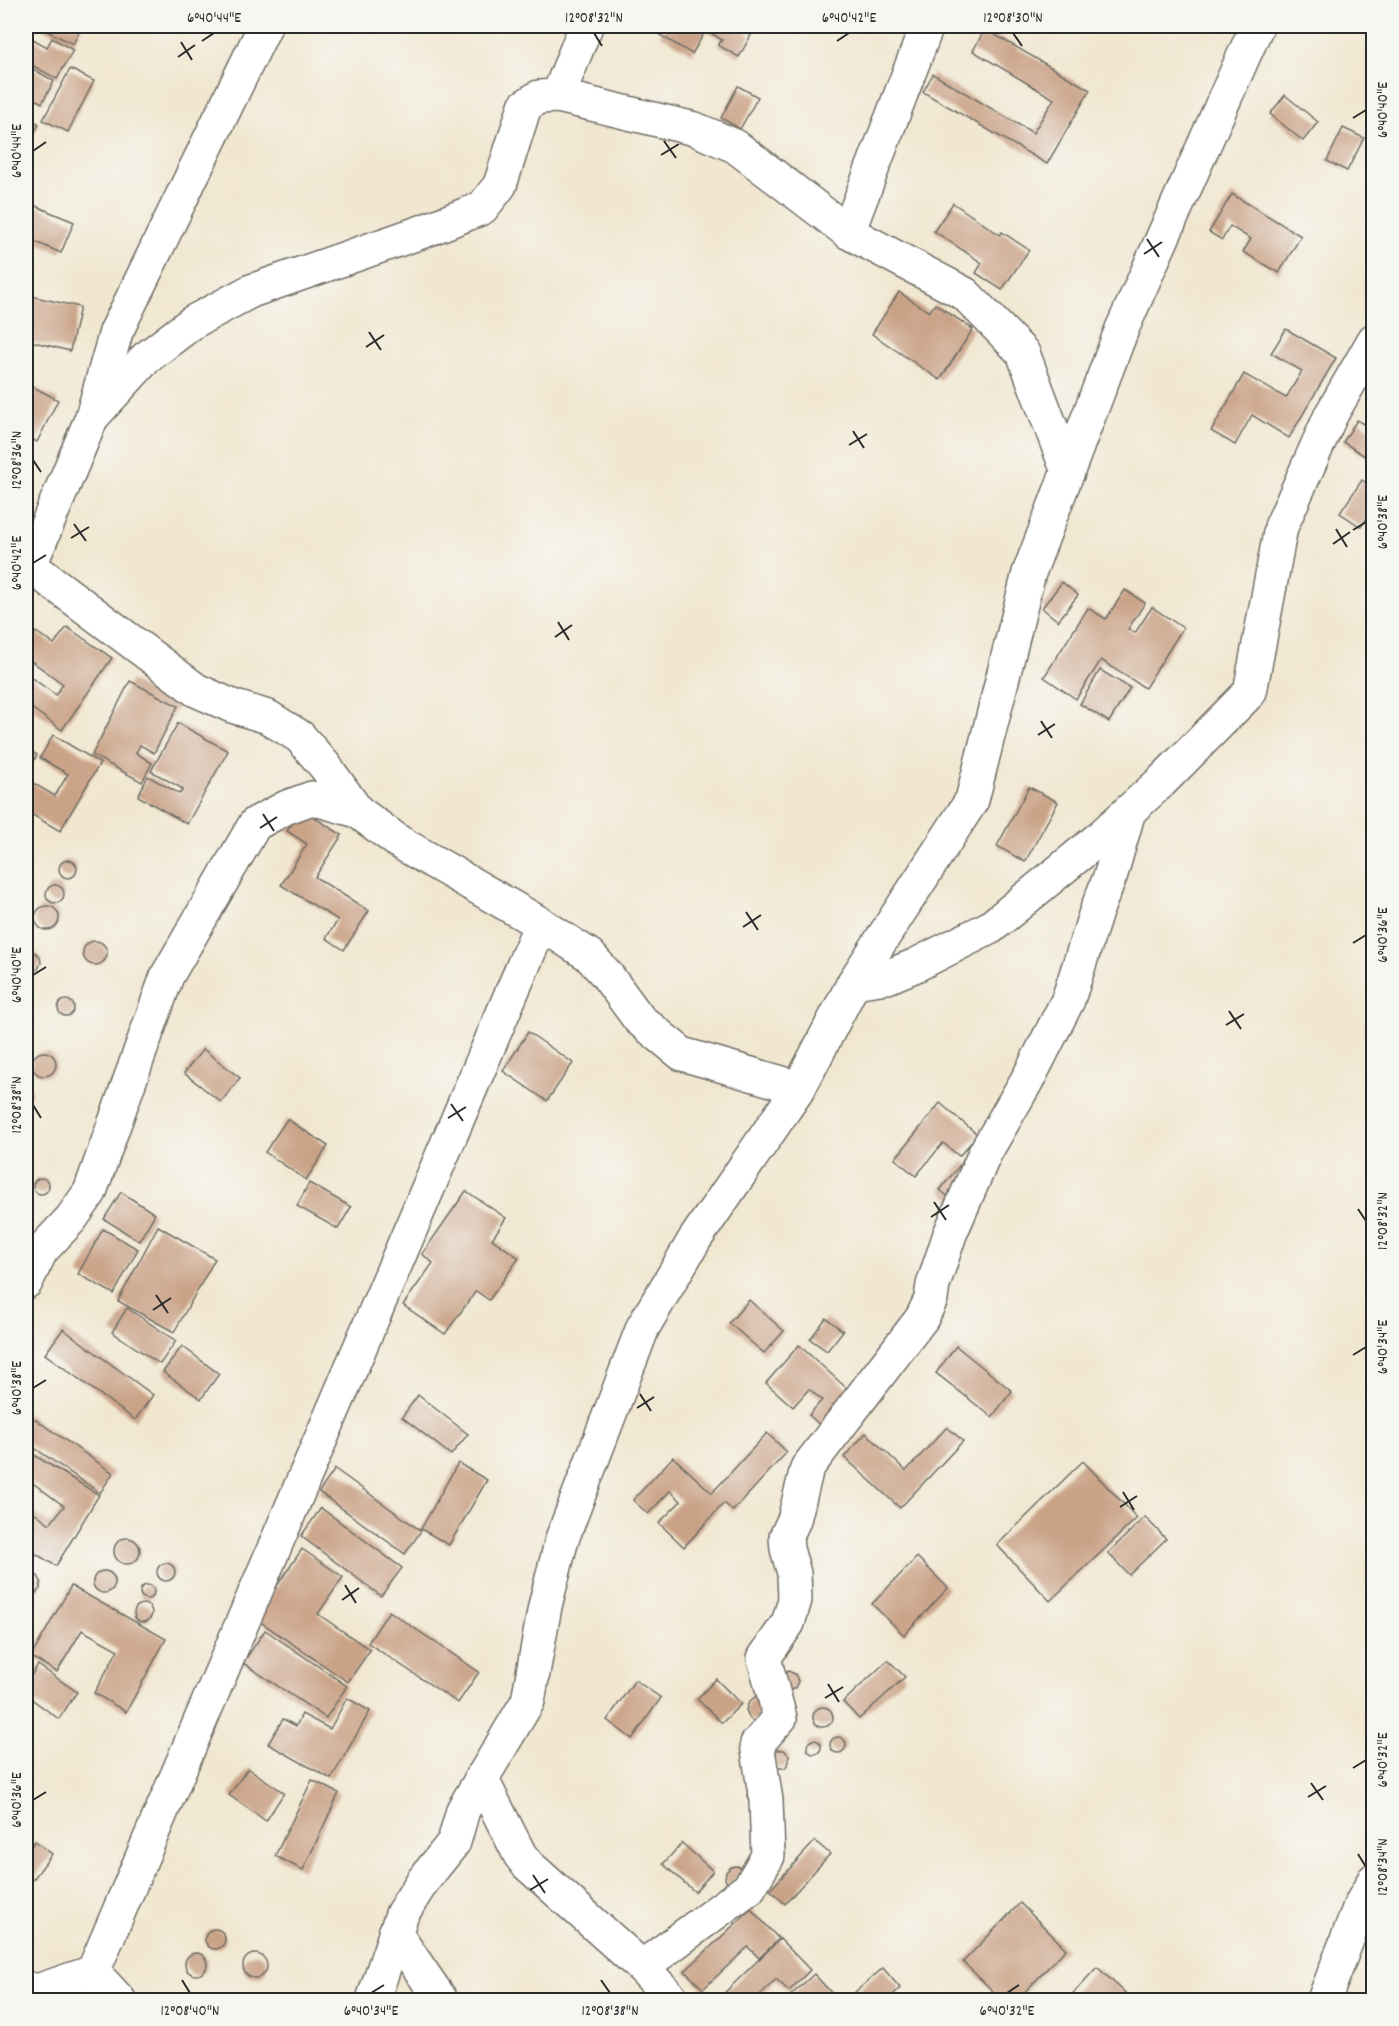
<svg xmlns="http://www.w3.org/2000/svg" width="1399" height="2026" viewBox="0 0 1399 2026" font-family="Dekko,sans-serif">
<rect width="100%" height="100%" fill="#f6f6f2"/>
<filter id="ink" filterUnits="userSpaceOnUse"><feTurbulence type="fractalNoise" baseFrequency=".0167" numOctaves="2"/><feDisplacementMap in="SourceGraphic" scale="12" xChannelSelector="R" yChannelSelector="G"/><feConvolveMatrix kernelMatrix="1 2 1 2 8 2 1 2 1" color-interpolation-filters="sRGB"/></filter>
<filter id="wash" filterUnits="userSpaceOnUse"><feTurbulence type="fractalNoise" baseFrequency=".008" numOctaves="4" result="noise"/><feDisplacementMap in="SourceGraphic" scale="24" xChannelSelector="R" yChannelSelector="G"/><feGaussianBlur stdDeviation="1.35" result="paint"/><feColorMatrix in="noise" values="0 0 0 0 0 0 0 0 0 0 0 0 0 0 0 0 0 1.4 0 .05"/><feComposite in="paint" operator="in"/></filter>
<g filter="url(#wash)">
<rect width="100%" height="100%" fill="#f1e7d0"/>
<g id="blocks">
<g fill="#caa387">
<polygon points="37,26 82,26 73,44"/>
<polygon points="665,26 735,26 751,35 739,57 718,45 722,40 706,30 692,54 660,35"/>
<polygon points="985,29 1090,90 1047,164 923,92 933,74 1033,133 1054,99 973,51"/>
<polygon points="26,35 47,47 52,38 73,50 57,79 26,62"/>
<polygon points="26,65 54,81 42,103 26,94"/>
<polygon points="70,69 94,81 68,132 43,120"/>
<polygon points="738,86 758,97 740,129 721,118"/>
<polygon points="1285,95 1318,122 1303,141 1270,114"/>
<polygon points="26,116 39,124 26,149"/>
<polygon points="1343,128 1364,138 1347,171 1327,161"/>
<polygon points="1232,194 1301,236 1279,273 1243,252 1251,239 1230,226 1222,240 1209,232"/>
<polygon points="26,202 74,222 61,253 29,239 26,248"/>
<polygon points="953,203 1000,235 1002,232 1029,250 1002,290 976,273 982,263 934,231"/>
<polygon points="899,292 929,312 935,304 973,329 940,380 872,334"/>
<polygon points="26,295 80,307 70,351 26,340"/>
<polygon points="1286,329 1336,358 1289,438 1252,415 1235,445 1211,431 1244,374 1286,398 1302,371 1271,353"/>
<polygon points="26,383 58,400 37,442 26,436"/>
<polygon points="1357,420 1374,431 1374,462 1343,442"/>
<polygon points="1362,480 1374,488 1374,508 1361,527 1340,513"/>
<polygon points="1062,582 1078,595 1058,621 1042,608"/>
<polygon points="1125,590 1145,603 1128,629 1135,633 1152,607 1183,628 1145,688 1101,660 1076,699 1044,677 1088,608 1106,619"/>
<polygon points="67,627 112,658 62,730 26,704 26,674 56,695 63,684 26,657 26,647 36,632 54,644"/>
<polygon points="1100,670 1130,688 1109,722 1080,704"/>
<polygon points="130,681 178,706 154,753 140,745 136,753 152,763 142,782 92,755"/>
<polygon points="178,723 228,751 187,824 138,796 148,776 180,794 183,789 151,771"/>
<polygon points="53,735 100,763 60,831 26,811 26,779 55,796 68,774 40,758"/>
<polygon points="26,748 37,755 26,774"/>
<polygon points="1029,787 1058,802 1025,862 997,846"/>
<polygon points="301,809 342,835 315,877 369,911 344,950 326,938 338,920 281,885 307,844 287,831"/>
<circle cx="68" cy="869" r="9"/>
<circle cx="55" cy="894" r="9"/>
<circle cx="47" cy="918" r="12"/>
<circle cx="95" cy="953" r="12"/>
<polygon points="30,951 36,953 40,957 41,963 38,969 32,971 26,970 26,953"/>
<circle cx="66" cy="1008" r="8"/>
<polygon points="528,1032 573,1063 547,1101 503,1071"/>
<polygon points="203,1049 240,1078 221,1102 184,1073"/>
<circle cx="44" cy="1064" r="12"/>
<polygon points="26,1082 31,1088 31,1094 26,1099"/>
<polygon points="940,1103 978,1135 959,1156 943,1143 916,1176 895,1159"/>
<polygon points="287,1119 328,1146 306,1180 265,1152"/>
<polygon points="963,1161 975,1172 952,1200 940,1190"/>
<circle cx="41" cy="1186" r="8"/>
<polygon points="309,1183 351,1207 338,1229 297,1206"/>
<polygon points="466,1191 506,1218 492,1239 519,1258 489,1300 476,1291 445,1334 403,1305 433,1263 422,1254"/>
<polygon points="121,1192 155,1214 139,1241 104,1219"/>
<polygon points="158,1226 215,1259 174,1332 118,1301"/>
<polygon points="103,1229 138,1249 114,1294 78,1274"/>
<polygon points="749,1300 784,1331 764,1353 729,1323"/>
<polygon points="127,1308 176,1341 160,1364 112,1332"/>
<polygon points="826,1318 843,1331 827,1351 810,1339"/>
<polygon points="63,1329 153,1395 135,1420 45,1354"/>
<polygon points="799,1345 852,1393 822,1427 809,1415 822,1400 809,1389 793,1407 766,1383"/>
<polygon points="182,1346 219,1374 201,1399 163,1372"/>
<polygon points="956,1346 1012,1391 992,1417 936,1373"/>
<polygon points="418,1395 468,1434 451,1455 402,1417"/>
<polygon points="26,1413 113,1473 100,1493 26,1442"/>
<polygon points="947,1427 963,1441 900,1508 844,1457 866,1433 906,1471"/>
<polygon points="767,1433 787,1452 733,1511 724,1503 684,1547 659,1523 681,1501 670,1491 648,1514 633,1500 673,1457 712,1493"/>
<polygon points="26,1450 99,1495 56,1566 26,1548 26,1506 50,1524 64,1506 26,1478"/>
<polygon points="1083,1461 1137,1518 1050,1601 997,1545"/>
<polygon points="458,1463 487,1480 449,1545 421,1529"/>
<polygon points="335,1469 421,1531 405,1554 319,1492"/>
<polygon points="321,1508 402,1568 381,1596 301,1536"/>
<polygon points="1145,1517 1166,1539 1129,1575 1108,1553"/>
<circle cx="127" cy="1551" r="13"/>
<polygon points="302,1549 343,1577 318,1614 370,1650 348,1682 255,1618"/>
<polygon points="917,1557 948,1588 904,1635 872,1604"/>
<circle cx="166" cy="1572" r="9"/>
<circle cx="104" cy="1582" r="11"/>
<polygon points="31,1573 38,1576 41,1582 40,1589 35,1594 29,1596 26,1594 26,1574"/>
<circle cx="147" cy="1592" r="7"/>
<polygon points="71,1586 166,1639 126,1712 94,1693 118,1650 82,1630 57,1672 31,1657"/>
<circle cx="143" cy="1613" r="9"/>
<polygon points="389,1611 479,1672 458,1703 368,1643"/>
<polygon points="265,1630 347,1686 326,1718 243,1663"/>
<polygon points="888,1660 905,1677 859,1719 843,1702"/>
<polygon points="38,1665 77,1692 59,1719 26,1695 26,1683"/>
<polygon points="788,1671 795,1674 798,1681 795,1688 788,1691 781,1675"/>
<polygon points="716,1679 741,1704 722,1723 697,1699"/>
<polygon points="635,1680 661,1698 632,1739 607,1720"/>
<polygon points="765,1695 772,1701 758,1724 750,1719 746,1710 749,1702 756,1696"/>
<polygon points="347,1698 370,1711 331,1779 268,1744 283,1719 296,1726 302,1714 330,1729"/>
<circle cx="823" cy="1717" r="10"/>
<circle cx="838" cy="1745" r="8"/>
<circle cx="814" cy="1747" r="7"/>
<polygon points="777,1750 784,1750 789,1755 789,1762 785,1768 777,1768 772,1756"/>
<polygon points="248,1768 284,1793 266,1821 229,1795"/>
<polygon points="312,1780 339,1793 303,1870 275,1856"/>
<polygon points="35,1841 52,1854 26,1889 26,1853"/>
<polygon points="815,1841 830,1854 785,1904 770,1890"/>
<polygon points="682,1843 713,1871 695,1892 663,1864"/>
<polygon points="737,1866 744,1869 729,1886 725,1879 726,1872 731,1867"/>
<polygon points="1020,1903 1066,1949 1017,2000 1002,2000 963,1962"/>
<polygon points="751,1909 779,1939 759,1958 748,1947 703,1989 685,1971"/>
<circle cx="215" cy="1939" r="10"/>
<polygon points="780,1939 810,1970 789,1991 776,1979 755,2000 717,2000"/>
<circle cx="196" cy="1964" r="11"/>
<circle cx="255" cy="1966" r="12"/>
<polygon points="1097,1967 1133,2000 1067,2000"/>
<polygon points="883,1968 900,1988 889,1999 890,2000 846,2000"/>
<polygon points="814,1974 838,2000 793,2000 789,1997"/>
</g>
</g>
</g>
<g filter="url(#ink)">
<use href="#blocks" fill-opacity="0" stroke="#706d65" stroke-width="1.5"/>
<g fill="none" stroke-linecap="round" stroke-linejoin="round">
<g stroke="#706d65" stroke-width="36">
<g id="minor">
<polyline points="558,96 586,26"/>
<polyline points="848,232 927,26"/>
<polyline points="92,417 146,358 193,322 251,291 424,231 482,208 500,185 525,106 539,97 558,96 695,129 735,146 848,232 965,294 1023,353 1068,472"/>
<polyline points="29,565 196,690 232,706 268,717 300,737 325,766 357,811 399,842 541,924 589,955 606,974 639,1019 682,1054 799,1088"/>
<polyline points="26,575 92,417 116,332 265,26"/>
<polyline points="854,982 887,977 916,965 991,927 1097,840 1161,782 1250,692 1281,527 1331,415 1374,340"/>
<polyline points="26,1282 41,1251 71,1219 90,1192 167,976 255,824 287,807 312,798 357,811"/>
<polyline points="481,1778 520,1855 527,1864 642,1967 673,2000"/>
<polyline points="395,1933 441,2000"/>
<polyline points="642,1967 749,1888 768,1856 766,1800 757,1744 780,1718 764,1658 788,1623 795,1600 794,1573 787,1549 786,1537 794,1520 807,1468 922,1318 931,1299 933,1285 950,1234 985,1153 1030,1075 1068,1000 1096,912 1111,874 1129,811"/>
<polyline points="93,1972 119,2000"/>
<polyline points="26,1988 37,1991 93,1972 541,924"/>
<polyline points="373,2000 402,1914 422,1882 454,1842 463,1810 528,1701 545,1606 562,1539 643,1327 695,1239 799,1088 854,982 972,800 1029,573 1122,329 1257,26"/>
<polyline points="1324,2000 1360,1906 1374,1880"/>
</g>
</g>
<use href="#minor" stroke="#fff" stroke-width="33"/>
</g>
</g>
<path fill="none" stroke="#2b2b2b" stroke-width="2" d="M594,33l8,13M1013,33l9,13M202,41l12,-8M837,41l12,-8M181,42l11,18M178,57l17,-12M1353,118l13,-8M664,141l12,17M33,151l13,-9M661,155l18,-11M1147,239l12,18M1144,254l18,-12M369,332l12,18M366,347l18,-12M853,431l11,17M849,445l18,-11M33,460l8,12M74,524l12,17M1336,529l11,18M1353,530l13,-8M71,538l18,-11M1333,544l17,-12M33,563l13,-8M558,622l11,18M555,637l17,-12M1041,721l11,17M1038,735l17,-11M263,814l11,17M260,828l17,-11M746,912l12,18M743,927l18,-12M1353,943l13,-8M33,975l13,-8M1229,1011l12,18M1226,1025l18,-11M451,1104l12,17M33,1105l8,13M448,1118l18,-11M934,1202l12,18M1358,1209l8,12M931,1217l18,-12M156,1295l12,18M153,1310l18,-12M1353,1355l13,-8M33,1388l13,-8M640,1394l11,17M637,1408l17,-11M1123,1492l11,18M1120,1507l17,-11M345,1585l11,18M342,1600l17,-12M828,1684l11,18M825,1698l18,-11M1353,1768l13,-8M1311,1783l12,17M1308,1797l18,-11M33,1800l13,-8M1358,1854l8,13M533,1875l12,18M530,1890l18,-11M182,1980l8,13M601,1980l9,13M371,1993l13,-8M1007,1993l12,-8"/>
<rect width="1399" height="2026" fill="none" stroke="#f6f6f2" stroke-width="66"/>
<rect x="33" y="33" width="1333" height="1960" fill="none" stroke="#2b2b2b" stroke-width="2"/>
<g font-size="15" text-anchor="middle" fill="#2b2b2b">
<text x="214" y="22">6°40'44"E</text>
<text x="594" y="22">12°08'32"N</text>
<text x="849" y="22">6°40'42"E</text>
<text x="1013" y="22">12°08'30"N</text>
<text transform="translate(1382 110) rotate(-90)" y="5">6°40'40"E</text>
<text transform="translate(16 151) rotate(-90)" y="5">6°40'44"E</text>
<text transform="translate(16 460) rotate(-90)" y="5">12°08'36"N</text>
<text transform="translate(1382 522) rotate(-90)" y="5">6°40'38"E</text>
<text transform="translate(16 563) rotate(-90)" y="5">6°40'42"E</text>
<text transform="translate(1382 935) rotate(-90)" y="5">6°40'36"E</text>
<text transform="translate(16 975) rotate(-90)" y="5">6°40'40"E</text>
<text transform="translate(16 1105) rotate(-90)" y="5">12°08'38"N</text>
<text transform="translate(1382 1221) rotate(-90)" y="5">12°08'32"N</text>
<text transform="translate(1382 1347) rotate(-90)" y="5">6°40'34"E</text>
<text transform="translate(16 1388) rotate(-90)" y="5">6°40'38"E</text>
<text transform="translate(1382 1760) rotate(-90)" y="5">6°40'32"E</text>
<text transform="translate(16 1800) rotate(-90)" y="5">6°40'36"E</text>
<text transform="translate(1382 1867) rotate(-90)" y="5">12°08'34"N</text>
<text x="190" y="2015">12°08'40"N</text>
<text x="371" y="2015">6°40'34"E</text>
<text x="610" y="2015">12°08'38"N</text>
<text x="1007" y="2015">6°40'32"E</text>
</g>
</svg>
